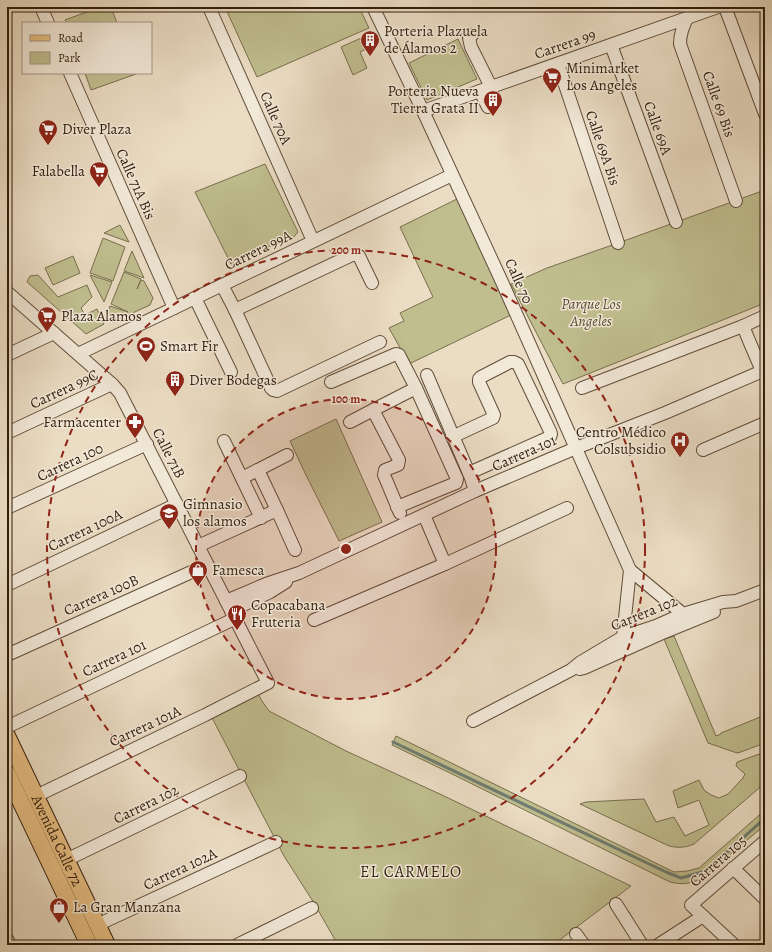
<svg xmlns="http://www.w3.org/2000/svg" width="772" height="952" viewBox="0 0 772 952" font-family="Alegreya,serif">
<rect width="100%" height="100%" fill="#ebddc4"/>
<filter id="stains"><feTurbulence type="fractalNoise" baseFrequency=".005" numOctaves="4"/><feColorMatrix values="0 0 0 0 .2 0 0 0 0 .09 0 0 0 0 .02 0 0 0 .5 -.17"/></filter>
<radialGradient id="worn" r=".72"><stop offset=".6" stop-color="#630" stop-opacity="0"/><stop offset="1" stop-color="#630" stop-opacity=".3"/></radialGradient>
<g fill="#c0be8f" stroke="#786e4e">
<polygon points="100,7 111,7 117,23 67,23 65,20"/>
<polygon points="225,7 359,7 369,28 257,77"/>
<polygon points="368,35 373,46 360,52 367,68 353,75 341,47"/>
<polygon points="458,39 477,79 427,100 409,63"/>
<polygon points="85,73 136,73 136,74 91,90"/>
<polygon points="265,164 298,232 293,238 272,245 231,264 195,192"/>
<polygon points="765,190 765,303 563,384 511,284 547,268 618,243"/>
<polygon points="457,199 511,315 409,364 389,328 404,321 400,313 433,297 400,227"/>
<polygon points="120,225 129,242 104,233"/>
<polygon points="103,238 125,247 113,281 90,273"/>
<polygon points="132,251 144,278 124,271"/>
<polygon points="73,256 80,273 53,285 45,268"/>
<polygon points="124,272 141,279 137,289 141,280 144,281 153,298 150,305 113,322 108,312 110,306 128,312 111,304"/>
<polygon points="38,275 58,297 87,285 92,297 81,308 85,315 97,309 104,324 86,334 27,282 30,276"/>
<polygon points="90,275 112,282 104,302"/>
<polygon points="336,419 382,522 339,541 305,473 290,441"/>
<polygon points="674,636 716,736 721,734 721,733 765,715 765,743 738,753 734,752 708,743 664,639"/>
<polygon points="257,692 262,701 269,711 346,751 442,795 631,886 553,945 338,945 314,903 284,856 210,714"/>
<path d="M396,736l278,136 13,-1 12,-3 66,-58v15l-63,53c-11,6 -20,7 -32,4l-218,-108 -60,-29z"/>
<path d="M765,752v31l-71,61c-10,4 -15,4 -25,2l-89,-42 6,-2 58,-3 12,23 18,-5 11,19 24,-11 -10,-25 -21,8 -5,-17 26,-11 5,10 7,5 8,3 9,-4 15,-16 2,-4 -9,-8 1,-4z"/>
</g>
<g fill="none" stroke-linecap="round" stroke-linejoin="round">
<polyline stroke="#6f7c71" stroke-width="3" points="393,742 666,872 681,878 706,871 765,818"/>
<g stroke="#604d3a" stroke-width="14">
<g id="minor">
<polyline points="41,7 48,23"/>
<polyline points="209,7 313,241"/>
<polyline points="373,7 423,111 502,282 630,570 683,614 688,622"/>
<polyline points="725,7 765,114"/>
<path d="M687,18c-4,9 -7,16 -7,26l56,157"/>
<polyline points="472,35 469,38 471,47 491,87"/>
<polyline points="611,45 676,222"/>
<polyline points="558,64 618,243"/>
<polyline points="70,73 174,308"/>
<polyline points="480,91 488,107"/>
<polyline points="423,111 718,7"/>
<polyline points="222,285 235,310 352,255 356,255 359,256 372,283"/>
<polyline points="7,292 112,384 120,393 268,683 205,715 36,796"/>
<polyline points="195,298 231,372"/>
<polyline points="235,310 271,388 273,390 277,391 380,342"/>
<polyline points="743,326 765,316"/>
<polyline points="78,354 452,175"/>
<polyline points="7,355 54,333"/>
<polyline points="427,375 471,478 475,491"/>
<polyline points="331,382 396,354 399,355 416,388 457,479 456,483 397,507"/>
<polyline points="582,388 743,326 750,343 762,371"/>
<polyline points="373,410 416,388"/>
<polyline points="350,422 373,410 399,460 398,465 385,470 384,475 400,513"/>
<polyline points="7,433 112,384"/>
<polyline points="452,437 493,418 494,415 479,382 479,379 481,377 510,362 514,362 518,364 550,431 551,434 550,437 469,473"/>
<polyline points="224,441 261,518"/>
<polyline points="703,450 765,423"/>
<polyline points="258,470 277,510"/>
<polyline points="242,478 287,455"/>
<polyline points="7,508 147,444"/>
<polyline points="198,546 277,510 295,550"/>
<polyline points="445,564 567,508"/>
<polyline points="7,585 177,504"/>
<polyline points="226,601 266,584 299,573 475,491 576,448 665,413 765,370"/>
<polyline points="231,611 270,592 286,582"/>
<polyline points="314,620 445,564 424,515"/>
<polyline points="626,644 623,637 630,570"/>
<polyline points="7,655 207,565"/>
<polyline points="580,669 584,668 660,634 714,612"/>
<polyline points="473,721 571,670 581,662 623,637 656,626 683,614 723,602 736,601 765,590"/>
<polyline points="7,727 234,619"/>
<polyline points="66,860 240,776"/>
<polyline points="733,868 765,899"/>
<polyline points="616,904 642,945"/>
<polyline points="97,925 276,842"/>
<polyline points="576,934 584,945"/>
<polyline points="7,939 10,945"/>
<polyline points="237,945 312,908"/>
<polyline points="658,945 703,916"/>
<polyline points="734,945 691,905 765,841"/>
</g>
</g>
<g stroke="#311d0c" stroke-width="18">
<g id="major">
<path id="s1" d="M7,736l100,209"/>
<polyline points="7,773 89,945"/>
</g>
</g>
<use href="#minor" stroke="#f2e9d9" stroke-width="12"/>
<use href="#major" stroke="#e6be82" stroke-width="16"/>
</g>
<circle cx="346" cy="549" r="150" fill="#8f2418" fill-opacity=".12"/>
<g fill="none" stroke="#8f2418" stroke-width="2" stroke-dasharray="7 5">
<circle cx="346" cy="549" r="150"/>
<circle cx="346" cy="549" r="299"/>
</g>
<defs>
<g id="building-pin" transform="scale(1)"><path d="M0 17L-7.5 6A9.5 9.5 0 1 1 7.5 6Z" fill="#8f2418" stroke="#f2e9d9"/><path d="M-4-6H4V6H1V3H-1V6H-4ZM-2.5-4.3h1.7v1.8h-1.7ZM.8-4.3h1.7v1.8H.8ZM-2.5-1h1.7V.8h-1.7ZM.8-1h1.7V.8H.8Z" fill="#fff"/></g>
<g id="supermarket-pin" transform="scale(1)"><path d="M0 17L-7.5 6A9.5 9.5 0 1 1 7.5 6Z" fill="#8f2418" stroke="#f2e9d9"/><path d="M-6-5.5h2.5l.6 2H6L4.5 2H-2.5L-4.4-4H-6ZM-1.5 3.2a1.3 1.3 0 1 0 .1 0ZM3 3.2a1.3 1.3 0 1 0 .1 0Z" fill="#fff"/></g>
<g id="stadium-pin" transform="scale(1)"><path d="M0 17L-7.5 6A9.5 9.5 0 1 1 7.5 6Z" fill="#8f2418" stroke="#f2e9d9"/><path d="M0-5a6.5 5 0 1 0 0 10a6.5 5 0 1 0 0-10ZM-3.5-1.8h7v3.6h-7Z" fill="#fff"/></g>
<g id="pharmacy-pin" transform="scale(1)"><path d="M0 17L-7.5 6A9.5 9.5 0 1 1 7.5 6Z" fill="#8f2418" stroke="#f2e9d9"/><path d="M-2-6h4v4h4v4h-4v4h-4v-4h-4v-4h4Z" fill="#fff"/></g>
<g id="hospital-pin" transform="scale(1)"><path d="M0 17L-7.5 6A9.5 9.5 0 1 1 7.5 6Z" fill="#8f2418" stroke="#f2e9d9"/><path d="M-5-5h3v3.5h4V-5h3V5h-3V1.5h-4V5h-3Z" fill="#fff"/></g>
<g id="school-pin" transform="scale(1)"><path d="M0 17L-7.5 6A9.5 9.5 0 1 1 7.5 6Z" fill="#8f2418" stroke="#f2e9d9"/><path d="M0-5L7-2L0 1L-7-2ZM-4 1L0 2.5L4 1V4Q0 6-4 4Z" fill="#fff"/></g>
<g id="shop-pin" transform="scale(1)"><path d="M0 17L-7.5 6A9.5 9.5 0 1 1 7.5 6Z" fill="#8f2418" stroke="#f2e9d9"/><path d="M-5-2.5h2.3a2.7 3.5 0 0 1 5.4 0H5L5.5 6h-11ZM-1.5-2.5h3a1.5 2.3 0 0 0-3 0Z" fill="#fff"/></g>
<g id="restaurant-pin" transform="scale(1)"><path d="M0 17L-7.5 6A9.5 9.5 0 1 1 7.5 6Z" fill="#8f2418" stroke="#f2e9d9"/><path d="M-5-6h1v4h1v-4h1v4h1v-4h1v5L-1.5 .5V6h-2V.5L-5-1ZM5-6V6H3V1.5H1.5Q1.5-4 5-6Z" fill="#fff"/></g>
</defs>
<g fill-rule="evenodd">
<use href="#building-pin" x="370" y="40"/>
<use href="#supermarket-pin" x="552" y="77"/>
<use href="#building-pin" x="493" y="100"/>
<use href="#supermarket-pin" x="48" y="129"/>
<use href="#supermarket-pin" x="99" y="171"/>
<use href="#supermarket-pin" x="47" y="316"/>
<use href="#stadium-pin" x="146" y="346"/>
<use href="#building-pin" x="175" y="380"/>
<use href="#pharmacy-pin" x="135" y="422"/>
<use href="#hospital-pin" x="680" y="441"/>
<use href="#school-pin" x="169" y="513"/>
<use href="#shop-pin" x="198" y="570"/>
<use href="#restaurant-pin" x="237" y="614"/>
<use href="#shop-pin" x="59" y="907"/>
</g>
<g text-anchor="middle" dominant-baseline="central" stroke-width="3" stroke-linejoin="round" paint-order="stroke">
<g font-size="15" fill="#311d0c" stroke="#f2e9d9" text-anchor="start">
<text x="384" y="31">Porteria Plazuela<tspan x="384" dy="17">de Álamos 2</tspan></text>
<text x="566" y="68">Minimarket<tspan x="566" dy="17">Los Angeles</tspan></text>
<text x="479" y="91" text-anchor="end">Porteria Nueva<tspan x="479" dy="17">Tierra Grata II</tspan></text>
<text x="62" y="129">Diver Plaza</text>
<text x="85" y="171" text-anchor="end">Falabella</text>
<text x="61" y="316">Plaza Alamos</text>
<text x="160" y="346">Smart Fir</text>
<text x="189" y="380">Diver Bodegas</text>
<text x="121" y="422" text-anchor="end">Farmacenter</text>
<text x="666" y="432" text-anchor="end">Centro Médico<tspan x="666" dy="17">Colsubsidio</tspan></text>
<text x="183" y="504">Gimnasio<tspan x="183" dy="17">los alamos</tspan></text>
<text x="212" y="570">Famesca</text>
<text x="251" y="605">Copacabana<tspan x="251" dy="17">Fruteria</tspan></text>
<text x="73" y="907">La Gran Manzana</text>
</g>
<g font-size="15" fill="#311d0c" stroke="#f2e9d9">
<text transform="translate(565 44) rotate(-19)">Carrera 99</text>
<text transform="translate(719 104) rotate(70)">Calle 69 Bis</text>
<text transform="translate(276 118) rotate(66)">Calle 70A</text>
<text transform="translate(658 128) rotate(70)">Calle 69A</text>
<text transform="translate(603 148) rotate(71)">Calle 69A Bis</text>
<text transform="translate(136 184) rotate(66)">Calle 71A Bis</text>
<text transform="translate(258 250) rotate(-26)">Carrera 99A</text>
<text transform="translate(519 281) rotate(66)">Calle 70</text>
<text transform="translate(64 389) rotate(-25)">Carrera 99C</text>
<text transform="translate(169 453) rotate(63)">Calle 71B</text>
<text transform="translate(524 453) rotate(-24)">Carrera 101</text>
<text transform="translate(70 462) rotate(-25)">Carrera 100</text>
<text transform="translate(85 530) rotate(-25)">Carrera 100A</text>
<text transform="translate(101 595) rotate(-24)">Carrera 100B</text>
<text transform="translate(644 613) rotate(-22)">Carrera 102</text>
<text transform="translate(114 658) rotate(-25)">Carrera 101</text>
<text transform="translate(145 726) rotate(-25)">Carrera 101A</text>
<text transform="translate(146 804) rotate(-26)">Carrera 102</text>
<text stroke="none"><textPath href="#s1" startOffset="116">Avenida Calle 72</textPath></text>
<text transform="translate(718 861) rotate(-41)">Carrera 105</text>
<text transform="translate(180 869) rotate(-25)">Carrera 102A</text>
</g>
<g font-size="15" font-style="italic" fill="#5c4d33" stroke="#f2e9d9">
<text x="591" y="304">Parque Los<tspan x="591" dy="17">Angeles</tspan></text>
</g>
<g font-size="16" letter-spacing="1" fill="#311d0c" stroke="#f2e9d9">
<text x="411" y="872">EL CARMELO</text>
</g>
</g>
<circle cx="346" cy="549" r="6" fill="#8f2418" stroke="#f2e9d9" stroke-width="2"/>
<g font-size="12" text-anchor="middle" font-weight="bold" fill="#8f2418" stroke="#f2e9d9" stroke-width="3" stroke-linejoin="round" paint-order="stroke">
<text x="346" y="254">200 m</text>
<text x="346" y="403">100 m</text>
</g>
<rect width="772" height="952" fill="none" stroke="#ebddc4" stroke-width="24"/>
<rect x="8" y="8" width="756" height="936" fill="none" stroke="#311d0c" stroke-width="2"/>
<rect x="12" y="12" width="748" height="928" fill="none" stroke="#311d0c"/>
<rect x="22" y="22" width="130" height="52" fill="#f2e9d9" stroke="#a59787"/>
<rect x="30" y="35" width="20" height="6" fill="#e6be82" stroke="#a59787"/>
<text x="58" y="42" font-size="12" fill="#311d0c">Road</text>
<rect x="30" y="52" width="20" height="12" fill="#c0be8f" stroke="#a59787"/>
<text x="58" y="62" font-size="12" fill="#311d0c">Park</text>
<rect width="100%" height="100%" filter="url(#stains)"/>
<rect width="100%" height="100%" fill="url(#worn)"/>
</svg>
